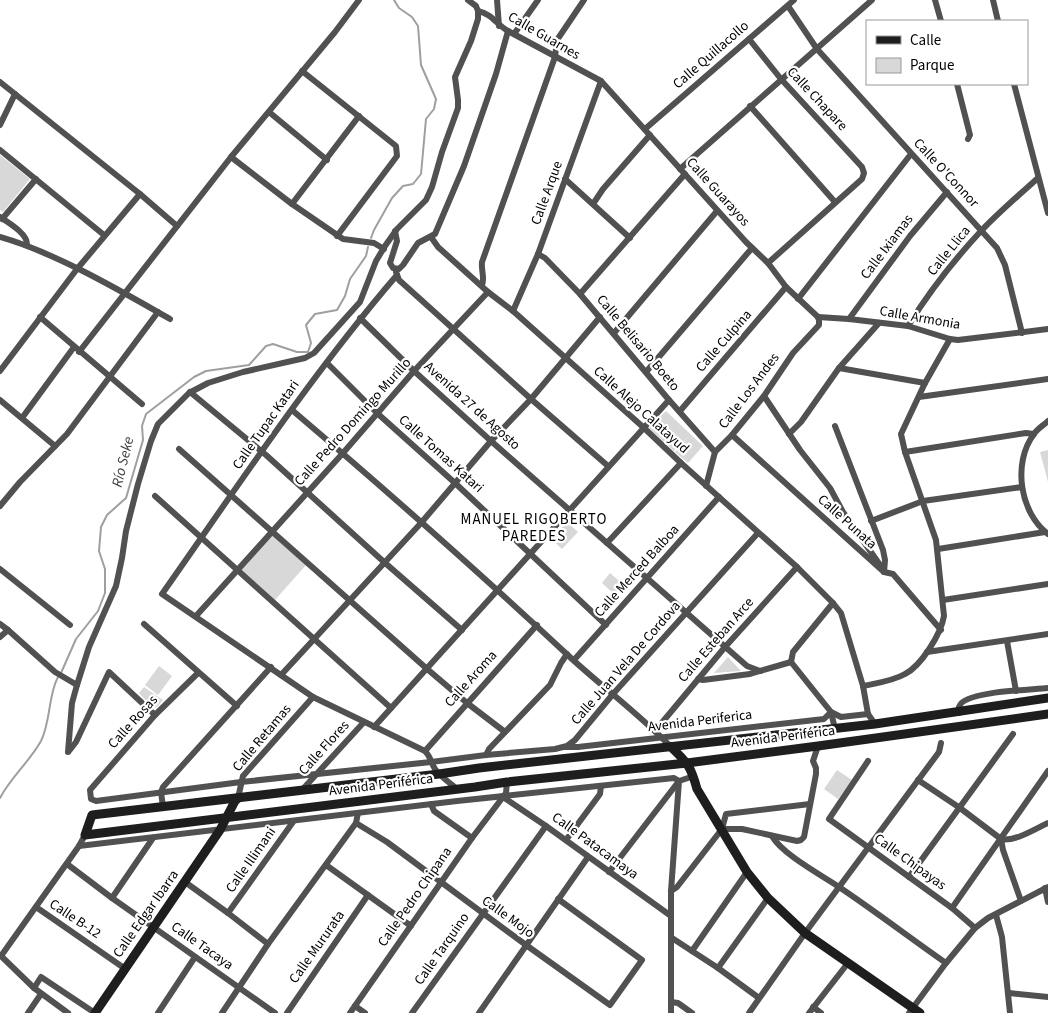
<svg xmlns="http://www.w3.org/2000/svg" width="1048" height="1013" viewBox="0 0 1048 1013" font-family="'Source Sans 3',sans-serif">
<rect width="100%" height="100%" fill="#fff"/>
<g fill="#d8d8d8">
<polygon points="0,155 30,179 3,212 0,210"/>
<polygon points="666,411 703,446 688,463 675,452 689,436 674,451 649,428"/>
<polygon points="1048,450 1048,482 1040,452"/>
<polygon points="567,522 578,532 562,549 551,539"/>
<polygon points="272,535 306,565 275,600 241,570"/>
<polygon points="610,573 625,586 616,596 602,583"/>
<polygon points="728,657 741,671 714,673"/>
<polygon points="159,666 172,676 158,695 145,685"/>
<polygon points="144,687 163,700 157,707 153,708 139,693"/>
<polygon points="837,770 852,780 838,799 824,789"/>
</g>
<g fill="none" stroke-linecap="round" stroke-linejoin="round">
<g stroke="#9f9f9f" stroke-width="2">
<polyline points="371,238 374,230 392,198 403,186 413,184 421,174 426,119 434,109 436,99 421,65 418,26 412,17 399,8 394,0"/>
<polyline points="61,673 76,639 98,611 105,593 105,569 99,551 101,527 107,515 126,498 143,440 142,426 146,414 194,377 206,371 249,365 266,346 273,344 297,352 308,352 311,343 306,325 315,314 337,310 345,296 350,279 366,256 368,247"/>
<path d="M0,798c11,-21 30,-37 41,-57 10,-20 7,-46 17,-64"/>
</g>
<g stroke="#515151" stroke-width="6">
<polyline points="497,0 499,26"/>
<polyline points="935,0 941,21"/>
<polyline points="993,0 998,21"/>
<polyline points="788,6 817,49 997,248 1005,265 1022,333"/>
<path d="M478,11c14,3 19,14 30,20l93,50 145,161 22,21 18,24 32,30"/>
<polyline points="514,34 538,0"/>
<polyline points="749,39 781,79 862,167 864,173 862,179 768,263"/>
<polyline points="302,71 396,146 397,156 337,236"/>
<polyline points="0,82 140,194 177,226"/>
<polyline points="957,84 970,135 968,139"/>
<polyline points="1014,84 1048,213"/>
<polyline points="750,106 835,202"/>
<polyline points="269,112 327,160"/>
<polyline points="0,125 15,94"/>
<polyline points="645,129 794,0"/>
<polyline points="0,150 104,235"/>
<polyline points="231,157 292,204 359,116"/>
<polyline points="680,169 872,0"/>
<polyline points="565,179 630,238"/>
<polyline points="292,204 343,239 374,243 384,249"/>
<polyline points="593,204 603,189 650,135"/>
<path d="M0,217c9,6 28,17 27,28"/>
<polyline points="2,219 36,179"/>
<polyline points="395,231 397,241 390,263 393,268 399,269 403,265 418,243 435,234 464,166 496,74 508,31"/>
<path d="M0,237c56,16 119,53 170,82"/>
<polyline points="431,237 438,247 488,292 513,311 643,427 681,463 797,567 833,603 841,613 863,686 868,714"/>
<polyline points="538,254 545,258 580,294 669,400 715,452"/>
<polyline points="396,272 399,280 531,399 608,466"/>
<path d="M397,275c-86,100 -159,211 -235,319l151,103 112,54c6,6 6,12 10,18 6,8 15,14 22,20"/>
<path d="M482,285c3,-6 -1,-15 0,-23l73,-205 2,-17 27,-40"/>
<polyline points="580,294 685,174"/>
<polyline points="798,299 911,154"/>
<polyline points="513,311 538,254 601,81"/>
<polyline points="40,317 142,404"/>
<polyline points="818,317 849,319 908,326 950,339 958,340 1048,329"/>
<polyline points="360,318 414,371 491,441 747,666 760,671 791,662"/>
<polyline points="849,319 910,236 947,192"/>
<path d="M908,326c21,-34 46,-66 73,-95 18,-19 38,-36 57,-53"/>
<polyline points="614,333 717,211"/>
<polyline points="79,352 231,157 335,32 359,0"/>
<polyline points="327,363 377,413 455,483 606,625"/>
<polyline points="839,368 925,383"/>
<polyline points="0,371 77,269 140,194"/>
<polyline points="646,372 752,248"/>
<polyline points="190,392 266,455 384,562 462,630"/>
<polyline points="764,396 800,450 830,488 843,512 880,565"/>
<polyline points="919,397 1048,379"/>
<polyline points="0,400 55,446"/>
<path d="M292,410c95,81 189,164 280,249 33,30 68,56 99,88"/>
<polyline points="680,411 786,287"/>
<polyline points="22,418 74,347"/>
<path d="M1048,421c-4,4 -11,8 -14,13 -22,29 -14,79 14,100"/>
<polyline points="835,426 883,550 885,560 884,572"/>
<polyline points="789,434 801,422 839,368 879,323"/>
<polyline points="732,435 884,572 893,574 941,630"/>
<polyline points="179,449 426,668 467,703 505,732"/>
<polyline points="905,452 1026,433 1034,434"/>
<polyline points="706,486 715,452 732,435 764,396 793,353 819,325 819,320 818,317"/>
<polyline points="155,496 391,708"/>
<polyline points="0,506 20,482 67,434 158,312"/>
<polyline points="871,521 923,501 1022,487"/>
<polyline points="607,543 681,463"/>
<polyline points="938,549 1045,532"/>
<polyline points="0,569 70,625"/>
<polyline points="943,600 1048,584"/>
<polyline points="196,616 343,453 414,371 488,292"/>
<polyline points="0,624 8,630"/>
<polyline points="144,624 237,706"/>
<polyline points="0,637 8,630 55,672 77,685"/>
<polyline points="1007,641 1016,691"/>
<polyline points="927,652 1048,634"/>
<polyline points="574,660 719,497"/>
<polyline points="791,662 831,712 841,717 868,714 875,724"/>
<polyline points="791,662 793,652 833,603"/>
<polyline points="198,673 155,715 90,790 91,799 96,801 241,782 431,762 486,755 555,749 567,746 575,740 613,694 758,533"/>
<polyline points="281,675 421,523 491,441 531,399 600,317"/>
<polyline points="698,679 703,680 750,674 760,671"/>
<path d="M863,686c14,-3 30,-5 42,-12 16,-8 36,-40 39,-58l-8,-76 -31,-88 -4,-18 24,-51 25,-44"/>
<path d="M959,713c0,-3 -1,-6 1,-8 7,-14 72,-15 88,-17"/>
<polyline points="374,727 669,400"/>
<polyline points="655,731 725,647 797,567"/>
<polyline points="566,747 578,747 824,719 831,712 835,729"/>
<polyline points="69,751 76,742 109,672 155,715"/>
<polyline points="425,751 537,625"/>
<polyline points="68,752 72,703 77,685 89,647 116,586 122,558 126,531 138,484 151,441 158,424 189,393 208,383 243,372 305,358 314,353 360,302 376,261 385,246 397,229 426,200 432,187 442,152 458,108 458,100 455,77 471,41 478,19 478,11 476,6 468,0"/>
<polyline points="486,755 489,749 550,685 561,663 567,654"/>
<polyline points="868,761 829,819 952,908 975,928"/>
<path d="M918,780l42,28 41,31c14,3 34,-10 47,-16"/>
<polyline points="302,790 364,722"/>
<polyline points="503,797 546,826 671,916"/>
<polyline points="238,798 243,776 313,697"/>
<polyline points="431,804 434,811 472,838"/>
<polyline points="163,807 161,792 163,787 271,667"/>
<polyline points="358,813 356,823 387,842 526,945 610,1005 642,960 558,899"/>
<polyline points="722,829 742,829 797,841 801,840 804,837 816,774 816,768 813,761 818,746"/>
<path d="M772,836c10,18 49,39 67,51 36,24 71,51 107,76"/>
<polyline points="1001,839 1003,850 1021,901"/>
<polyline points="566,840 600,794 601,786"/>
<polyline points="79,846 457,801 674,778 679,781 609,872"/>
<polyline points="67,864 112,898 275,1013"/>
<polyline points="326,865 411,926"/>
<polyline points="909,877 1013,734"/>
<polyline points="185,882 228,913 268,944"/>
<polyline points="1045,888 1048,902"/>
<polyline points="671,891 677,887 722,829 726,814 810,804"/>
<polyline points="112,898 153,838"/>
<polyline points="36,907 124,968"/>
<polyline points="952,908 1048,771"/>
<polyline points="228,913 293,822"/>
<polyline points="996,915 1002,937 1010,1013"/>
<polyline points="672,938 718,968 759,998"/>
<polyline points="692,951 747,872"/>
<polyline points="718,968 768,898"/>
<polyline points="34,988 41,977 95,1013"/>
<polyline points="1009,993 1048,997"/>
<polyline points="671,1002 678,1003 692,1013"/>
<polyline points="355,1006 365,1013"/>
<polyline points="813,1007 821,1013"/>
<polyline points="28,1013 41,994"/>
<polyline points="68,1013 34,988 1,956 79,846 85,835"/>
<polyline points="158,1013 195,957"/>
<polyline points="222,1013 268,944 356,823"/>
<polyline points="287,1013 368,895"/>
<polyline points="350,1013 472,838 506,793 507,782"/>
<polyline points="412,1013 546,826"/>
<polyline points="479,1013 588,857"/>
<polyline points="671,1013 671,891 679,781 694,776"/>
<polyline points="749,1013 805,933 939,752 941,743"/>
<polyline points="809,1013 848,963"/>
<polyline points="909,1013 946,963 975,928 988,918 1048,887"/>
</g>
<g stroke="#1e1e1e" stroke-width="9">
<polyline points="1048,698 875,724 479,768 439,774 92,815 85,835 475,787 507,782 687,763 818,746 1048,714"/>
<path d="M671,747c17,16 20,20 26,42l50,83 21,26 37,35 115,80"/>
<polyline points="95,1013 220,830 235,801 238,798"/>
</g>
</g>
<g text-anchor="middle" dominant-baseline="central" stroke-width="4.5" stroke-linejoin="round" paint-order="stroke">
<g font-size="14" fill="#000" stroke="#fff">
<text transform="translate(544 36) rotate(30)">Calle Guarnes</text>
<text transform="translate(711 55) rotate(-41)">Calle Quillacollo</text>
<text transform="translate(817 99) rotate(47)">Calle Chapare</text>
<text transform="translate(946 173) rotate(47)">Calle O'Connor</text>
<text transform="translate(718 192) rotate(48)">Calle Guarayos</text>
<text transform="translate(547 193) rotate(-70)">Calle Arque</text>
<text transform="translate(887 247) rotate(-53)">Calle Ixiamas</text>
<text transform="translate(949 251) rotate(-51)">Calle Llica</text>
<text transform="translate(920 318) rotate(10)">Calle Armonia</text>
<text transform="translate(724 341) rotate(-49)">Calle Culpina</text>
<text transform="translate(638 343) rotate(50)">Calle Belisario Boeto</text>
<text transform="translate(749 391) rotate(-53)">Calle Los Andes</text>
<text transform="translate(472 406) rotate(42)">Avenida 27 de Agosto</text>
<text transform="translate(641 410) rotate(42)">Calle Alejo Calatayud</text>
<text transform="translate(353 422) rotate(-48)">Calle Pedro Domingo Murillo</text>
<text transform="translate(266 425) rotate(-55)">Calle Tupac Katari</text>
<text transform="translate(441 454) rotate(42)">Calle Tomas Katari</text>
<text transform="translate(847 522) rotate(42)">Calle Punata</text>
<text transform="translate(637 571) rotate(-48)">Calle Merced Balboa</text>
<text transform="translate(716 640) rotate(-49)">Calle Esteban Arce</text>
<text transform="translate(626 663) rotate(-49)">Calle Juan Vela De Cordova</text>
<text transform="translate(471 679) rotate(-48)">Calle Aroma</text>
<text transform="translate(700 721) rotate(-7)">Avenida Periferica</text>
<text transform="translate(133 722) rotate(-48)">Calle Rosas</text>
<text transform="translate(783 737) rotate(-7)">Avenida Periférica</text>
<text transform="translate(262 738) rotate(-50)">Calle Retamas</text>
<text transform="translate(324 748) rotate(-48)">Calle Flores</text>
<text transform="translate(381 785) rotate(-7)">Avenida Periférica</text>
<text transform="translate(595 846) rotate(36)">Calle Patacamaya</text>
<text transform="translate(251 860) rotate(-55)">Calle Illimani</text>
<text transform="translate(910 862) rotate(36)">Calle Chipayas</text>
<text transform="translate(415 897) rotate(-55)">Calle Pedro Chipana</text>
<text transform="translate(146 914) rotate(-55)">Calle Edgar Ibarra</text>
<text transform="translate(508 917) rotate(36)">Calle Mojo</text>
<text transform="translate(75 919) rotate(34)">Calle B-12</text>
<text transform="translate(202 946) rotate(35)">Calle Tacaya</text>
<text transform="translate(317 947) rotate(-55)">Calle Mururata</text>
<text transform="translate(442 949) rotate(-55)">Calle Tarquino</text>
</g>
<g font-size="15" font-style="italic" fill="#404040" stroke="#fff">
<text transform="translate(123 462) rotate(-76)">Río Seke</text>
</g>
<g font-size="15" letter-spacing="1" fill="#000" stroke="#fff">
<text x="534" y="519">MANUEL RIGOBERTO<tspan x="534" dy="17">PAREDES</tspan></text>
</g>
</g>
<rect x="866" y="20" width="162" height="65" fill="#ffffff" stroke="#999999"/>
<rect x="876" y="36" width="25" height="8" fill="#1e1e1e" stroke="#999999"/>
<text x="910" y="45" font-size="15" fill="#000000">Calle</text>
<rect x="876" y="58" width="25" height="15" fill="#d8d8d8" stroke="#999999"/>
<text x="910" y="70" font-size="15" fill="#000000">Parque</text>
</svg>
